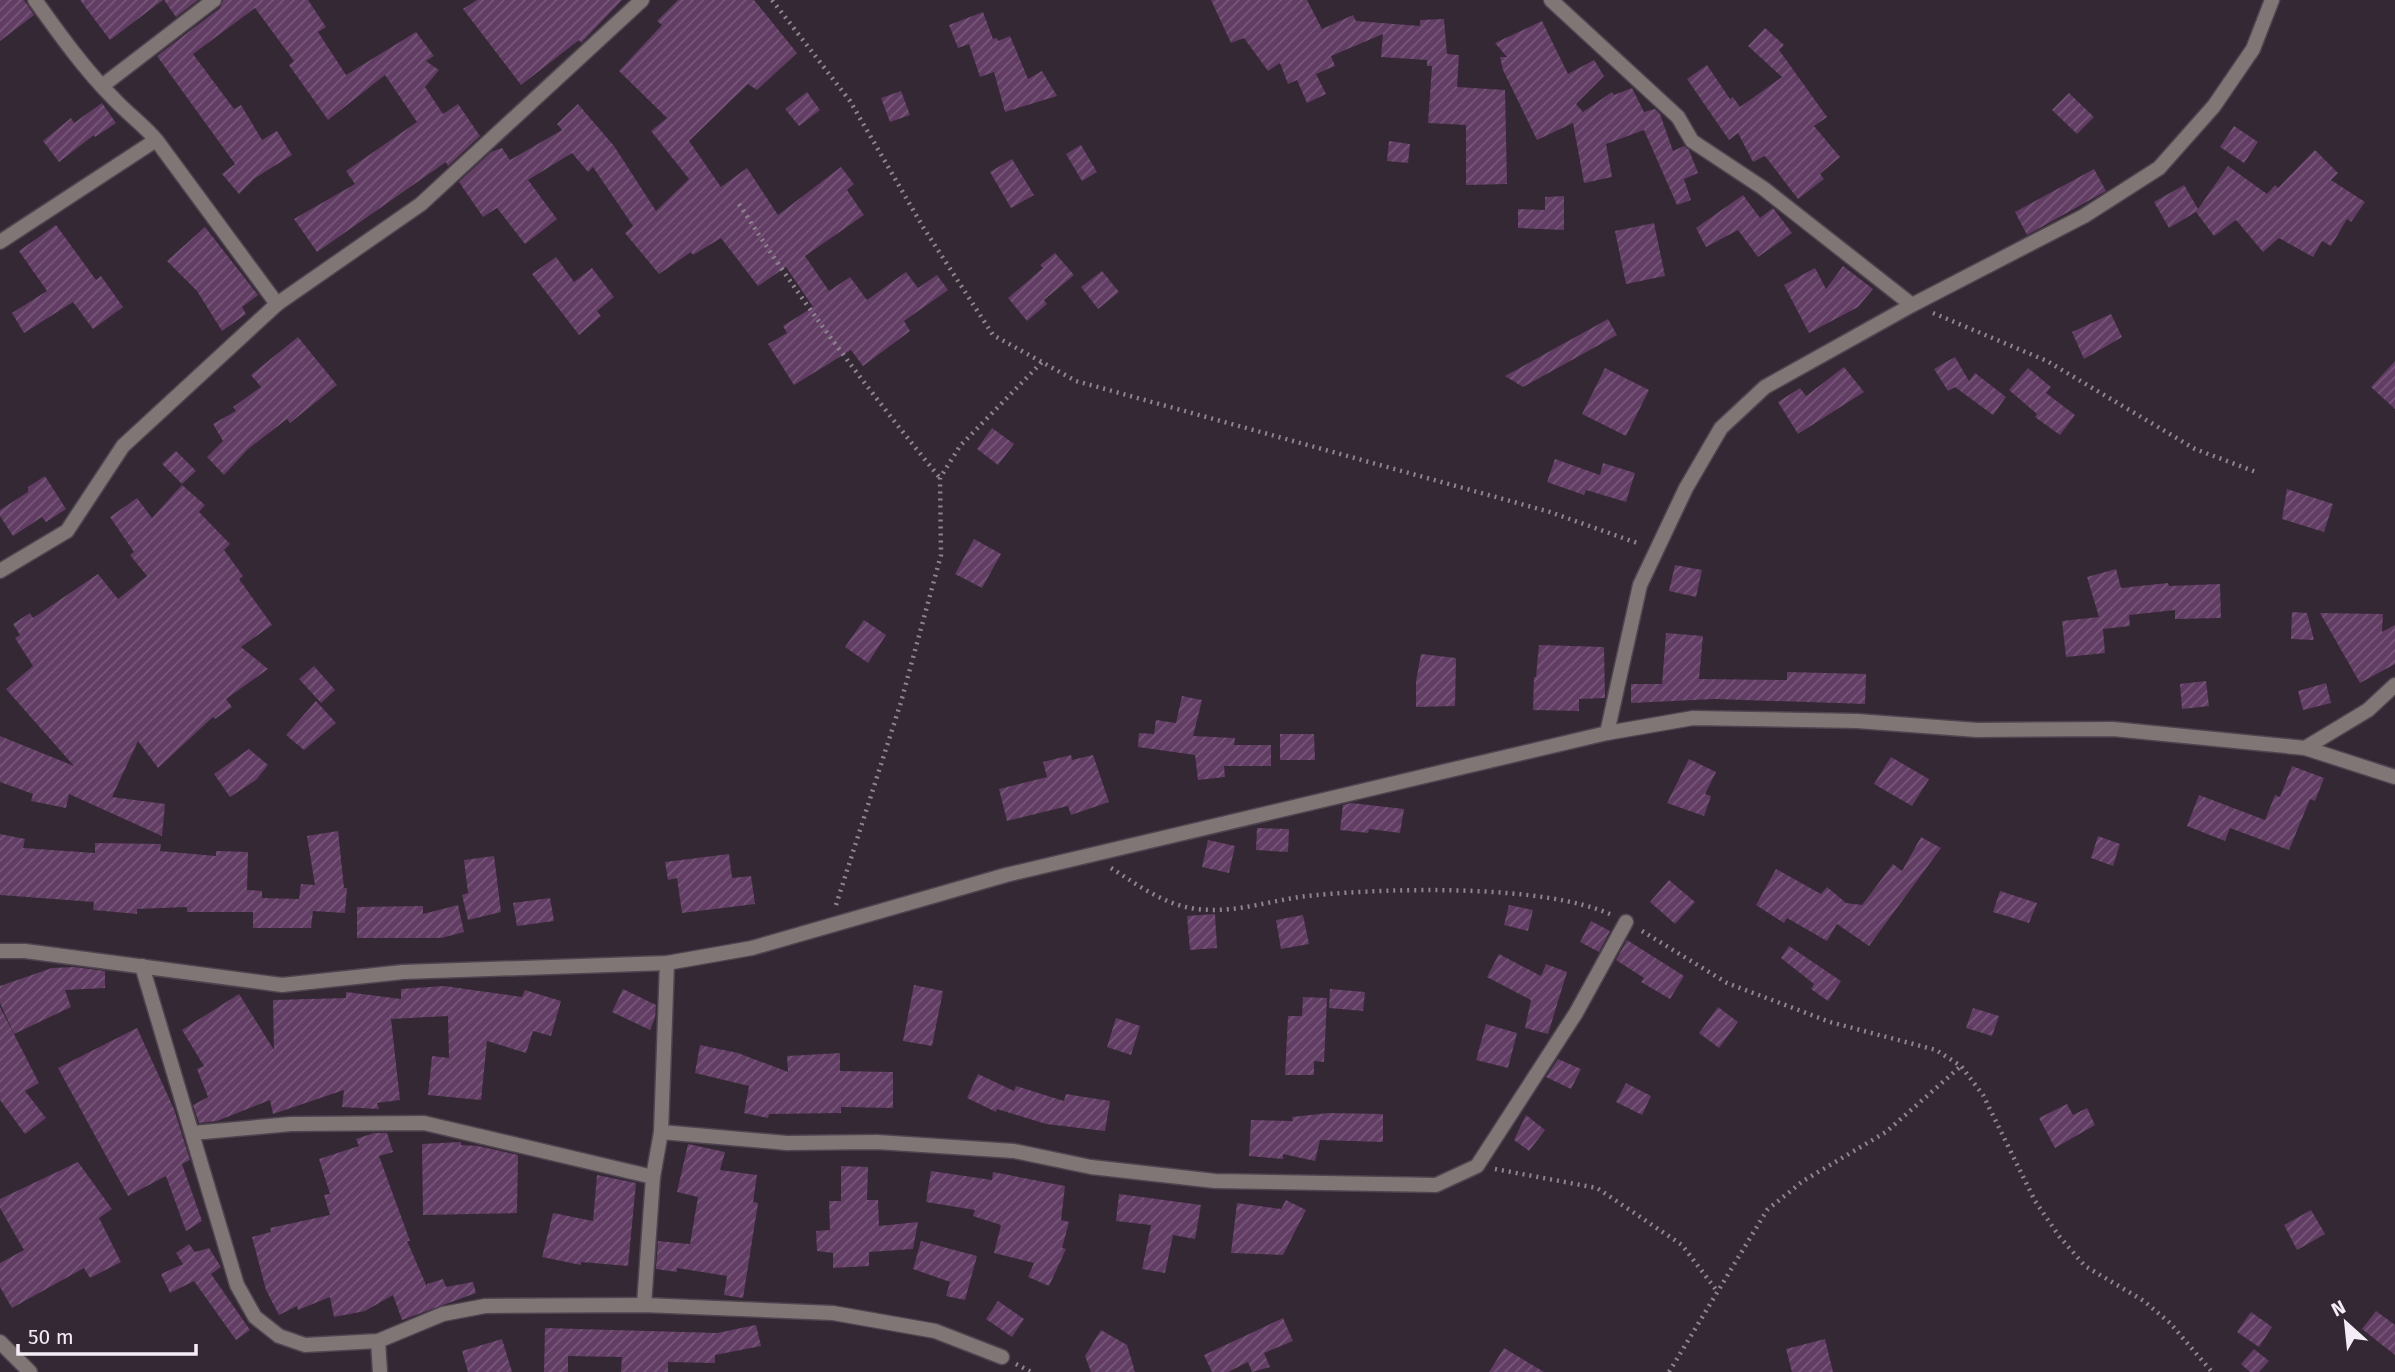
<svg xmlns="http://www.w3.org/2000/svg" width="2395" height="1372" viewBox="0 0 2395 1372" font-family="'Fira Sans',sans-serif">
<defs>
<pattern id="building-hatch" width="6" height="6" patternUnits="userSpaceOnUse" patternTransform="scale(1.75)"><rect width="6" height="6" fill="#613c63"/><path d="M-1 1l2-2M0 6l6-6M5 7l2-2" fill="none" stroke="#78587a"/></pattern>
</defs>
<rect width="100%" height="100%" fill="#342834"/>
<g fill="url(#building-hatch)">
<polygon points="0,0 24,0 34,15 0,41"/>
<polygon points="80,0 163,0 110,40"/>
<polygon points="164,0 198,0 176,17"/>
<polygon points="223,0 308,0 326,27 318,32 346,75 416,32 434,56 426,61 439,70 425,87 443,114 458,104 480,136 448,166 446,162 317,252 294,219 355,184 346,171 417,122 385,75 328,120 289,65 294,61 255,8 193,54 234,109 241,105 262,140 277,131 292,155 255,178 239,194 222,174 235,164 157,56 220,8"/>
<polygon points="477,0 622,0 581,43 579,40 521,85 463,9"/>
<polygon points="678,0 754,0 797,53 757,90 748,84 689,141 721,187 747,168 778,215 841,167 854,184 847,190 864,215 805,256 829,291 850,277 867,300 906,272 918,288 937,275 948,290 904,321 910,331 863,366 851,350 794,385 768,344 787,333 783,326 813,307 786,267 758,286 721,238 693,255 691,252 659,274 625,233 633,226 593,167 588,172 572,153 528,180 557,219 525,244 497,208 483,217 459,182 491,152 502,148 510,160 562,130 557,124 578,104 614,146 656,211 689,179 651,131 667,118 619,71 662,25 657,21"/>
<polygon points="1211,0 1307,0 1322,29 1353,15 1356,21 1420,26 1420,20 1444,19 1447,54 1459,55 1457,87 1505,90 1507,184 1466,185 1466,125 1428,123 1432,66 1427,66 1427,60 1381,57 1383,34 1331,56 1335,66 1316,74 1326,94 1307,103 1297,80 1288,84 1280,63 1268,71 1244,38 1231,43"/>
<polygon points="983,12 993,39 997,38 998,41 1010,36 1028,79 1042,71 1057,96 1005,112 994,72 980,77 969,44 958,48 949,25"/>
<polygon points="1542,21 1568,74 1594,60 1604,76 1576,104 1583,112 1612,92 1614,95 1632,88 1644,112 1655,109 1660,114 1673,151 1684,146 1689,150 1698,173 1684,179 1691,200 1677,205 1644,130 1606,144 1612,177 1584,183 1573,123 1537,140 1503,70 1500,57 1507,57 1495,43"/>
<polygon points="1765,28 1784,45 1779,50 1827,117 1814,126 1840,157 1820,174 1824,179 1798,199 1765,156 1753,162 1738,133 1729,140 1687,79 1707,65 1730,99 1733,97 1740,107 1782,77 1748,46"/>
<polygon points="901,91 910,115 890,122 881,98"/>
<polygon points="807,92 820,110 799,126 785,109"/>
<polygon points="2069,93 2094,117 2077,134 2052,110"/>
<polygon points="102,103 116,123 95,137 94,135 59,162 43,141 71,118 74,123"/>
<polygon points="2234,126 2258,142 2244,163 2220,147"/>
<polygon points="1389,141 1410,144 1408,163 1387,161"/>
<polygon points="1081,145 1097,172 1082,181 1066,154"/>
<polygon points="2315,150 2338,173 2331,180 2365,202 2351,222 2347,219 2331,246 2322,241 2313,257 2279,238 2263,252 2236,220 2214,236 2196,212 2169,228 2154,202 2184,185 2198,209 2228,166 2267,194 2275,185 2278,188"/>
<polygon points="1012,159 1034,195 1011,208 990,172"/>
<polygon points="2094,169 2106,191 2027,235 2015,212"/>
<polygon points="1743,195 1760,218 1773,208 1792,233 1758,257 1738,230 1706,247 1696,228"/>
<polygon points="1564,196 1564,230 1518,228 1518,209 1545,210 1545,197"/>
<polygon points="1654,223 1665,276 1626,284 1615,231"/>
<polygon points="56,225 96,280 101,276 123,307 93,329 73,302 24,333 12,313 47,291 19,251"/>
<polygon points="205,227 258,295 242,307 246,314 222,331 197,291 167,261"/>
<polygon points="1055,253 1074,275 1044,300 1047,304 1027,321 1008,298 1043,268 1040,265"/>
<polygon points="556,257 574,282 592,268 614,297 597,311 601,316 579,335 532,274"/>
<polygon points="1843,266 1873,289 1858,307 1809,333 1784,285 1815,268 1826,289"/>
<polygon points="1102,271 1119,292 1098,309 1081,287"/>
<polygon points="2111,314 2122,337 2084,359 2072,332"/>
<polygon points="1608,319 1617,335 1523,387 1505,376"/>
<polygon points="298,337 337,385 290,423 287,419 248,449 224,475 207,457 223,441 213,424 236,411 233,407 261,387 251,375"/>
<polygon points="1955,357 1969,381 1975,373 2006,397 1993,415 1955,387 1948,391 1934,369"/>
<polygon points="2395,361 2395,409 2371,387"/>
<polygon points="1844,367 1864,392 1798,434 1778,402 1800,388 1806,396"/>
<polygon points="1605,368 1649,390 1626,436 1582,414"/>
<polygon points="2028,368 2051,387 2046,393 2075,415 2060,435 2035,417 2037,414 2009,390"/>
<polygon points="992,428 1014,444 998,465 977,449"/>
<polygon points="176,451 196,471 182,484 162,464"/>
<polygon points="1555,459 1600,475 1603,463 1635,473 1626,502 1586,490 1584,495 1547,482"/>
<polygon points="45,476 66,509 46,522 42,517 13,536 0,516 0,510 28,492 28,487"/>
<polygon points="182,485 205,505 199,512 230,544 224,550 243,576 239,579 272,625 241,647 268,669 226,699 232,707 215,719 213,717 158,768 138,741 112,797 165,804 162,836 69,794 66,808 31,801 33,794 0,782 0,736 74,766 6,689 33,666 15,638 20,635 13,624 30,613 33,618 98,574 118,599 147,576 130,555 134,552 110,517 137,498 152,518"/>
<polygon points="2287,489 2333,504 2324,532 2282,519"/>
<polygon points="974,539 1001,554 982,588 955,574"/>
<polygon points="1675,565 1702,570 1696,597 1669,591"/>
<polygon points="2116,569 2121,588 2168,583 2169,586 2220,584 2221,618 2175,619 2175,610 2129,615 2130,626 2103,629 2105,653 2066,657 2062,621 2099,617 2087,577"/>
<polygon points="2292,612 2307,613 2314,640 2291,639"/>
<polygon points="2320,613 2383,614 2382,632 2395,625 2395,664 2360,683"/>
<polygon points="864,620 886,635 868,663 845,647"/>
<polygon points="1666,633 1703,636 1699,679 1787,680 1787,672 1866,674 1865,704 1715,699 1631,703 1631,684 1662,684"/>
<polygon points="1539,645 1604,647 1605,698 1579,699 1579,711 1533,710 1534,677 1536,677"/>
<polygon points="1421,654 1456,658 1455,706 1416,707 1416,681"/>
<polygon points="314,666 335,690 321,703 299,679"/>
<polygon points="2206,681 2209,706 2182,709 2180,684"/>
<polygon points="2326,683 2331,703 2303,710 2298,691"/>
<polygon points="1182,696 1202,700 1193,736 1235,738 1234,745 1271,745 1271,766 1224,766 1225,777 1198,780 1195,755 1138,747 1139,733 1154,734 1156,720 1176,723"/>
<polygon points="316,701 336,723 304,750 286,735"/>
<polygon points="1280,734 1314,734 1315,760 1280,760"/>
<polygon points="249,749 268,765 256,780 230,797 214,774"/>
<polygon points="1071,755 1072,760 1093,755 1109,802 1071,815 1068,806 1007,821 999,789 1047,777 1043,762"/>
<polygon points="1891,757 1929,779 1912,806 1874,784"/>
<polygon points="1689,759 1716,772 1705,794 1711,796 1704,816 1667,803"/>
<polygon points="2292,766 2324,778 2315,801 2310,799 2289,850 2230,828 2225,841 2187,826 2199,795 2265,820 2275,795 2280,797"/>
<polygon points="1351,803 1404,809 1400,833 1369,829 1368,833 1340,830 1343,805"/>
<polygon points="1257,828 1289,829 1288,852 1256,850"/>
<polygon points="338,831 344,888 347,888 345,913 313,911 311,928 253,928 253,912 187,912 187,907 137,909 137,914 93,910 94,902 0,895 0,834 25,839 23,848 95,853 95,843 161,844 160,851 216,856 216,851 248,852 247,890 262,891 262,898 299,899 301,884 315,885 307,836"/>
<polygon points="2098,836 2120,844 2113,866 2091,858"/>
<polygon points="1921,837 1941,848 1869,946 1837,924 1827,941 1787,918 1784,923 1756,905 1776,869 1821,894 1827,887 1846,903 1862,905 1893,864 1902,871"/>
<polygon points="1208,840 1235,846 1229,873 1202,867"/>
<polygon points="729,854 732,878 751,876 755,904 682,913 677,878 668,880 665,862"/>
<polygon points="494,856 501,912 468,920 462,895 468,893 464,860"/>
<polygon points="1669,880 1695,902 1675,924 1650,902"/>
<polygon points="2000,891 2037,903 2029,923 1993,912"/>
<polygon points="550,898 554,921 517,926 513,903"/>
<polygon points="458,905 464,932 441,938 357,938 357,907 423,906 423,914"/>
<polygon points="1509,905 1533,910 1528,931 1504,925"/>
<polygon points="1215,914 1217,948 1190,950 1187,916"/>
<polygon points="1303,915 1309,944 1281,949 1276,920"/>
<polygon points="1591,921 1610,931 1599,952 1580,942"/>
<polygon points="1627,940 1684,976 1670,999 1641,982 1644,978 1616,960"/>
<polygon points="1789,946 1841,981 1828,1001 1811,989 1814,984 1781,958"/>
<polygon points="1499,954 1541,976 1546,964 1567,972 1548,1034 1525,1028 1531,1000 1487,977"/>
<polygon points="74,967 105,971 105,988 65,990 71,1007 14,1034 0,1003 0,986 52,968"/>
<polygon points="914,985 943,991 932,1046 903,1041"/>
<polygon points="444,986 522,997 525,990 561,1001 551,1036 533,1031 526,1053 487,1041 481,1100 428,1095 432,1056 449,1058 448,1016 391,1019 400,1100 377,1103 379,1109 342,1107 344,1090 273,1114 270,1100 217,1121 199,1123 193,1105 208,1097 197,1069 204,1066 182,1030 239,994 274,1050 273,1000 346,998 346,992 401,999 401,989"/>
<polygon points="623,989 656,1005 655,1018 650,1030 612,1012"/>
<polygon points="1330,989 1365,992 1363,1011 1329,1008"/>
<polygon points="1303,997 1327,998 1324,1062 1314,1061 1314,1075 1285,1075 1288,1016 1302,1016"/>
<polygon points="0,1007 39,1083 25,1091 46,1118 25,1134 0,1100"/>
<polygon points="1718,1007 1738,1022 1719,1048 1699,1033"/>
<polygon points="1973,1008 1999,1016 1992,1036 1966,1028"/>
<polygon points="1116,1018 1140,1026 1131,1055 1107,1047"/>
<polygon points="1486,1024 1517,1033 1508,1068 1476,1060"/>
<polygon points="137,1028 174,1109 190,1160 182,1164 202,1221 186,1231 166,1176 128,1196 58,1068"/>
<polygon points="700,1045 738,1053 788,1072 787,1056 840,1053 840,1071 893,1072 893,1108 841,1107 841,1113 769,1114 768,1118 744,1113 749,1086 695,1073"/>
<polygon points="1558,1059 1581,1069 1571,1089 1546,1077"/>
<polygon points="978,1074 1014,1091 1016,1086 1064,1101 1066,1094 1110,1101 1105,1131 1046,1124 997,1109 996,1112 967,1098"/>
<polygon points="1626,1083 1651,1096 1642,1115 1616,1102"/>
<polygon points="2067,1104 2073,1115 2087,1108 2095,1125 2055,1148 2039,1118"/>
<polygon points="1329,1113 1383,1114 1383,1142 1320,1140 1315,1161 1283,1154 1283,1159 1249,1156 1251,1120 1293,1121 1292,1117"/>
<polygon points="1526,1115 1545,1130 1529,1151 1514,1140"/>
<polygon points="374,1133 387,1133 393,1152 379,1156 410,1241 407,1241 427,1287 427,1284 443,1279 446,1287 473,1282 476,1293 402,1320 393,1295 365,1311 334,1317 330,1297 298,1310 297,1306 279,1315 266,1290 252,1237 271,1232 270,1228 330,1215 324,1195 330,1194 319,1159 359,1146 356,1139"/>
<polygon points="461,1142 461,1145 478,1146 518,1155 517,1213 423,1215 422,1144"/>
<polygon points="688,1144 725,1152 720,1170 757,1175 753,1202 758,1203 743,1298 724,1295 727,1276 677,1268 677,1272 656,1269 658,1241 690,1244 698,1197 677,1192"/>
<polygon points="78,1162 112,1209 99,1218 121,1262 90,1278 84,1268 12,1308 0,1287 0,1263 24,1250 0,1208 0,1199"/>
<polygon points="841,1166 868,1167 867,1200 878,1200 879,1226 918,1222 913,1249 869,1252 869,1266 833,1268 833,1253 817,1251 816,1231 830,1230 829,1201 841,1201"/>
<polygon points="931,1171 992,1180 993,1172 1065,1186 1061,1220 1069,1222 1062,1248 1066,1249 1049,1286 1028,1277 1034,1263 994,1253 1001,1225 973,1216 975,1210 926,1202"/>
<polygon points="597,1175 636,1183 628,1266 581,1262 581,1265 542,1257 553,1213 593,1221"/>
<polygon points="1119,1194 1201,1205 1195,1239 1173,1235 1165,1273 1142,1269 1151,1225 1116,1221"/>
<polygon points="1286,1200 1306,1210 1283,1255 1231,1253 1237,1203 1281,1209"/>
<polygon points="2311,1210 2325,1234 2297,1250 2284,1225"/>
<polygon points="921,1241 977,1256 965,1300 946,1296 950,1282 913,1269"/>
<polygon points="189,1244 195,1252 209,1248 221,1267 211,1274 250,1330 236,1340 194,1281 170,1293 161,1274 183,1264 176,1253"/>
<polygon points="998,1301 1024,1319 1012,1337 986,1319"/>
<polygon points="2376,1311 2395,1325 2395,1355 2362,1329"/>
<polygon points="2251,1312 2272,1327 2259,1347 2237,1332"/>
<polygon points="1283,1318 1293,1341 1264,1353 1270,1367 1252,1372 1248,1362 1228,1372 1212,1372 1204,1355"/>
<polygon points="756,1325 761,1346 715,1355 715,1363 668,1362 668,1372 621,1372 622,1357 568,1356 568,1372 544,1372 545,1328 717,1333"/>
<polygon points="1101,1330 1127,1345 1135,1372 1091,1372 1085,1356"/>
<polygon points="502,1339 512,1372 468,1372 462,1351"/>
<polygon points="1825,1339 1833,1372 1792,1372 1786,1349"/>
<polygon points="1504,1348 1544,1372 1489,1372"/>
<polygon points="2254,1349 2269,1361 2259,1372 2250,1372 2241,1364"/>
</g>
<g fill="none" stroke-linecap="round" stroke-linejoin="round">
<g stroke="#4f444f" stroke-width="17">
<g id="street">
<path d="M35,0c25,35 50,70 80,100 13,14 30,26 42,41 40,54 80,108 120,163"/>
<polyline points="1551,0 1678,117 1692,141 1763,188 1912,305"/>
<polyline points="102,86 214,0"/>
<polyline points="0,242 156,140"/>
<polyline points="0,571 67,531 123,446 277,304 421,204 642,0"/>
<polyline points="1607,733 1640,585 1686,488 1721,428 1765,387 1912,305 2084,216 2159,168 2214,106 2253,49 2272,0"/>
<polyline points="2305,748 2368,710 2395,685"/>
<polyline points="0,951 25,951 282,985 403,972 667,963 752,948 1006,875 1607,733 1693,718 1857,721 1977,730 2113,729 2305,748 2395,777"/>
<polyline points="142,966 237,1285 255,1317 279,1336 305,1345 378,1341 443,1314 485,1306 644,1305 833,1313 935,1331 1002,1357"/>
<polyline points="661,1132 787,1143 877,1142 1014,1151 1091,1167 1215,1181 1436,1185 1477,1166 1576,1013 1626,922"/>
<polyline points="193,1133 291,1124 424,1123 653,1177"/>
<polyline points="644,1305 653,1177 661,1132 667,963"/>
<polyline points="378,1341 380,1372"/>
<polyline points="0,1342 30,1372"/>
</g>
</g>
<g stroke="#8e848e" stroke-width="4.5" stroke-dasharray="2 5" stroke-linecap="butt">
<polyline points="772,0 850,101 923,227 993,335 1076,381 1550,512 1640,544"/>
<path d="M739,204c61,96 129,186 201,274"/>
<polyline points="1933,313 2047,361 2195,449 2256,472"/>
<path d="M1111,868c27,17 53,37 86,41 41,5 79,-11 120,-14 76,-7 228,-11 295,20"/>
<polyline points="836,905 901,702 941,555 940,478 960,446 1042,362"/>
<polyline points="1642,931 1727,983 1830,1022 1936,1050 1961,1066 1983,1095 2035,1201 2059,1236 2085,1266 2144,1301 2170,1323 2212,1372"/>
<polyline points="1495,1169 1597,1188 1682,1245 1717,1291"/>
<polyline points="1016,1364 1031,1372"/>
<polyline points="1669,1372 1767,1210 1803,1181 1886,1132 1961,1066"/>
</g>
<use href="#street" stroke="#7f7675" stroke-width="14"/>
</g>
<g transform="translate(2346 1323) rotate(333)" stroke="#342834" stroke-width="5" paint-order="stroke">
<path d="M0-5L12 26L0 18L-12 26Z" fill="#f5edf5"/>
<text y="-10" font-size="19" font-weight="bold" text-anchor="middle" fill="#f5edf5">N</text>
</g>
<path d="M18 1344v10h178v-10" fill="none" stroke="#f5edf5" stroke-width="3.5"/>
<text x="28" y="1344" font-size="21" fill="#f5edf5" stroke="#342834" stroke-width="5" paint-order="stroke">50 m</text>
</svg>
